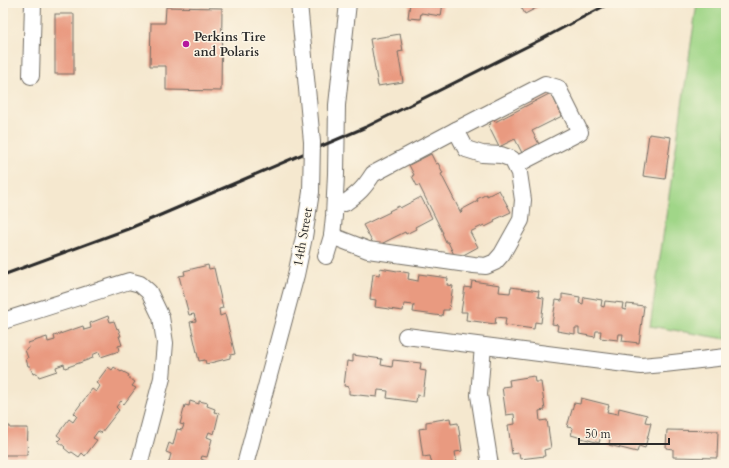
<svg xmlns="http://www.w3.org/2000/svg" width="729" height="468" viewBox="0 0 729 468" font-family="Cardo,serif">
<rect width="100%" height="100%" fill="#fcf5e5"/>
<filter id="ink" filterUnits="userSpaceOnUse"><feTurbulence type="fractalNoise" baseFrequency=".025" numOctaves="2"/><feDisplacementMap in="SourceGraphic" scale="8" xChannelSelector="R" yChannelSelector="G"/><feConvolveMatrix kernelMatrix="1 2 1 2 8 2 1 2 1" color-interpolation-filters="sRGB"/></filter>
<filter id="wash" filterUnits="userSpaceOnUse"><feTurbulence type="fractalNoise" baseFrequency=".012" numOctaves="4" result="noise"/><feDisplacementMap in="SourceGraphic" scale="16" xChannelSelector="R" yChannelSelector="G"/><feGaussianBlur stdDeviation="0.9" result="paint"/><feColorMatrix in="noise" values="0 0 0 0 0 0 0 0 0 0 0 0 0 0 0 0 0 1.4 0 .05"/><feComposite in="paint" operator="in"/></filter>
<g filter="url(#wash)">
<rect width="100%" height="100%" fill="#f5e8cf"/>
<polygon fill="#a0d688" stroke="#66805a" points="697,3 726,3 726,339 650,326"/>
<g id="blocks">
<g fill="#e99a80">
<polygon points="410,3 443,3 441,16 421,13 420,19 408,18"/>
<polygon points="519,3 544,3 544,4 525,14"/>
<polygon points="166,7 222,8 221,91 166,90 166,66 150,66 151,23 165,23"/>
<rect x="55" y="14" width="19" height="60"/>
<polygon points="400,34 403,51 398,52 403,82 378,86 370,39"/>
<polygon points="551,93 562,116 532,131 539,144 522,153 515,139 499,147 488,125 491,124 488,119 493,116 495,122"/>
<polygon points="649,134 671,137 665,179 643,176"/>
<polygon points="431,154 436,164 438,163 443,173 441,174 461,213 462,212 461,210 478,201 477,199 487,194 487,196 499,190 511,212 494,220 495,222 485,227 484,225 470,232 478,247 456,259 448,242 446,242 442,233 443,233 419,185 417,186 412,176 414,175 409,165"/>
<polygon points="421,197 432,218 415,227 416,229 406,234 405,232 375,247 363,225 390,212 389,211 399,206 400,208"/>
<polygon points="208,265 209,269 214,268 223,308 219,309 220,316 225,314 235,354 230,355 230,358 206,364 205,360 199,361 190,322 196,321 194,314 189,315 179,276 185,275 184,271"/>
<polygon points="380,268 409,273 408,279 418,281 419,274 448,278 447,285 453,286 449,310 443,310 442,316 413,312 414,305 404,304 403,311 375,307 376,300 370,299 373,274 379,275"/>
<polygon points="472,281 500,285 499,292 510,293 511,287 539,291 538,297 544,298 541,323 535,322 534,329 505,325 506,318 496,317 495,324 466,320 467,312 461,312 465,287 471,288"/>
<polygon points="562,294 580,297 579,303 583,304 584,297 602,300 601,306 604,307 605,301 623,303 622,309 626,310 627,304 644,306 639,343 622,341 623,334 619,334 618,340 600,338 601,331 596,331 595,337 579,334 579,328 575,328 575,334 557,331 558,325 552,324 556,300 562,301"/>
<polygon points="108,316 110,322 114,321 117,329 118,328 121,336 119,336 122,345 118,346 119,351 101,357 99,352 92,355 93,358 65,368 64,364 56,367 57,371 39,377 37,373 33,374 30,366 28,366 26,359 28,358 25,350 29,348 28,343 47,337 48,342 55,340 54,336 83,326 84,330 91,328 90,323"/>
<polygon points="353,355 382,359 381,365 392,367 393,360 421,363 420,370 426,371 423,396 417,395 416,402 387,398 388,391 378,390 377,397 349,394 349,387 344,386 347,361 353,362"/>
<polygon points="108,367 112,370 114,367 121,372 122,371 129,375 128,377 135,382 132,386 136,388 124,404 121,401 116,407 119,410 101,433 98,431 93,438 97,440 85,456 82,453 79,457 72,452 70,453 64,448 65,447 58,441 61,438 57,435 69,419 73,422 77,416 74,413 92,389 96,392 100,386 96,383"/>
<polygon points="534,376 535,382 541,382 545,410 539,411 540,421 547,420 551,448 544,450 545,456 520,459 519,453 512,454 508,425 515,424 514,414 506,415 502,387 510,386 509,380"/>
<polygon points="581,398 609,405 607,412 618,414 619,408 647,415 645,422 651,423 645,448 639,446 637,452 609,445 610,438 601,436 599,443 571,435 573,428 567,427 574,403 580,404"/>
<polygon points="190,401 199,404 199,401 208,403 207,406 215,409 214,412 219,413 214,434 209,432 207,437 212,439 207,457 202,456 201,459 206,461 205,465 168,465 171,454 166,452 169,443 173,445 177,429 182,430 184,425 180,424 185,405 189,406"/>
<polygon points="450,418 451,424 458,423 462,451 455,452 457,463 464,462 464,465 432,465 430,456 423,457 419,429 426,428 426,422"/>
<polygon points="3,426 10,426 10,428 28,428 27,455 3,455"/>
<polygon points="667,430 718,431 717,458 673,457 673,449 666,448"/>
</g>
</g>
</g>
<g filter="url(#ink)">
<use href="#blocks" fill-opacity="0" stroke="#726d64" stroke-width="1"/>
<g fill="none" stroke-linecap="round" stroke-linejoin="round">
<g stroke="#726d64" stroke-width="18">
<g id="minor">
<polyline points="31,76 33,3"/>
<polyline points="456,130 545,84 558,88 580,132 516,165"/>
<path d="M332,236l36,14 106,15 12,1 9,-4 7,-8 19,-34 2,-20 -4,-27 -7,-14 -11,-4 -19,-1 -16,-5 -10,-19 -83,44c-9,14 -14,19 -28,29l-10,-1"/>
<polyline points="326,256 332,236 334,216 336,174 337,105 348,3"/>
<polyline points="3,321 129,281 140,284 149,292 161,317 165,343 162,378 139,465"/>
<polyline points="406,336 641,366 664,364 726,357"/>
<polyline points="483,346 479,395 490,465"/>
</g>
</g>
<use href="#minor" stroke="#fff" stroke-width="16"/>
<polyline stroke="#2b2b2b" stroke-width="3" points="3,275 128,229 366,127 540,40 610,3"/>
<g stroke="#726d64" stroke-width="18" stroke-linecap="butt">
<polyline id="minor-bridge" points="245,465 296,275 304,237 311,192 312,142 299,3"/>
</g>
<use href="#minor-bridge" stroke="#fff" stroke-width="16"/>
</g>
</g>
<circle fill="#b5179e" stroke="#fcf5e5" stroke-width="1.5" cx="186" cy="44" r="4"/>
<g text-anchor="middle" dominant-baseline="central" stroke-width="3" stroke-linejoin="round" paint-order="stroke">
<g font-size="13" font-weight="bold" fill="#2b2b2b" stroke="#fcf5e5" text-anchor="start">
<text x="194" y="37">Perkins Tire<tspan x="194" dy="15">and Polaris</tspan></text>
</g>
<g font-size="13" fill="#2b2b2b" stroke="#fcf5e5">
<text transform="translate(303 237) rotate(-80)">14th Street</text>
</g>
</g>
<rect width="729" height="468" fill="none" stroke="#fcf5e5" stroke-width="16"/>
<path d="M579 438v6h90v-6" fill="none" stroke="#2b2b2b" stroke-width="2"/>
<text x="585" y="438" font-size="12" fill="#2b2b2b" stroke="#fcf5e5" stroke-width="3" paint-order="stroke">50 m</text>
</svg>
